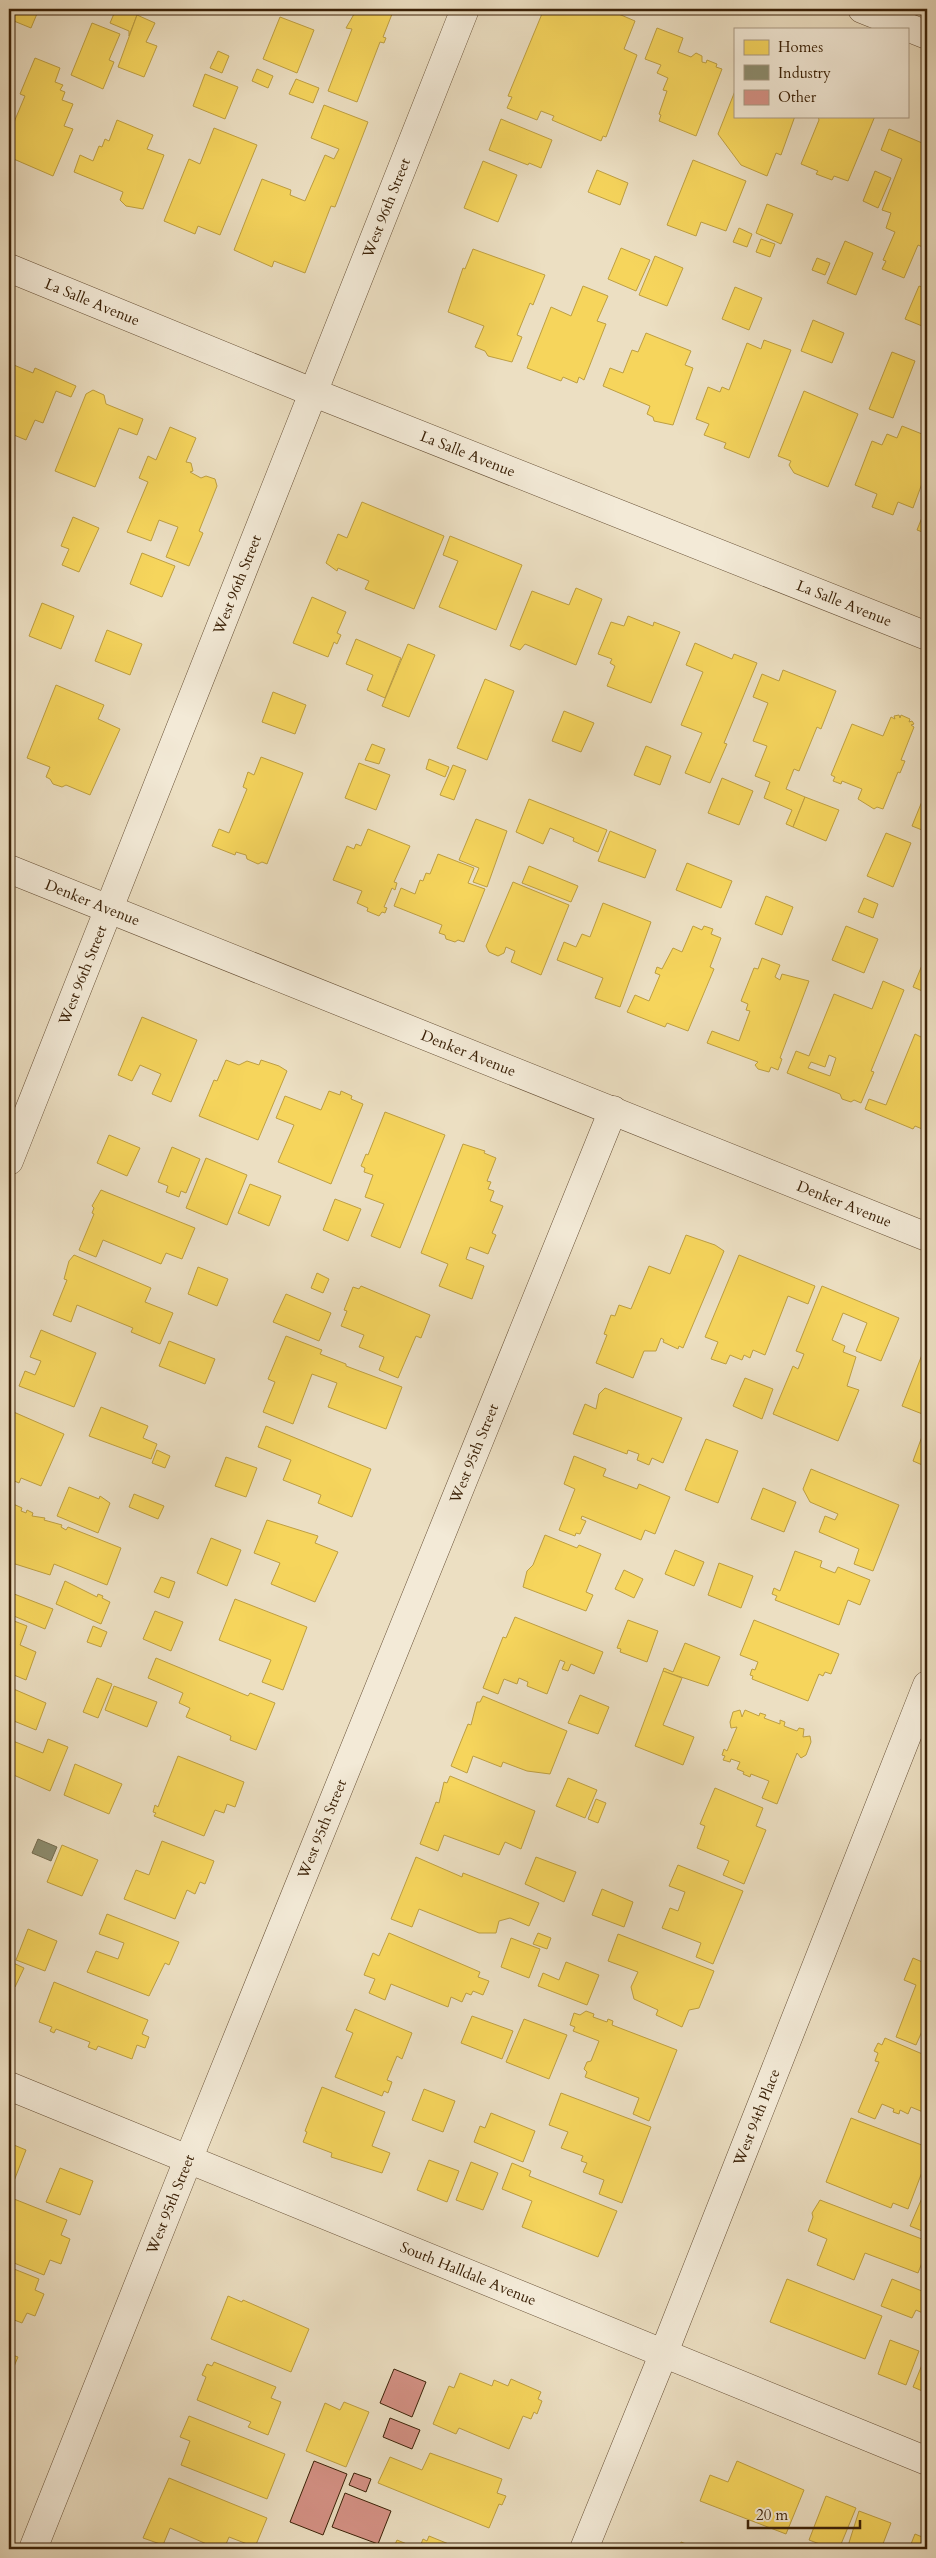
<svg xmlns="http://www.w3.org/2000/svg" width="936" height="2558" viewBox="0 0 936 2558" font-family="Cardo,serif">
<rect width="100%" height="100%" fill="#ecdfc2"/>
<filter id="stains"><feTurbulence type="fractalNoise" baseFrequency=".004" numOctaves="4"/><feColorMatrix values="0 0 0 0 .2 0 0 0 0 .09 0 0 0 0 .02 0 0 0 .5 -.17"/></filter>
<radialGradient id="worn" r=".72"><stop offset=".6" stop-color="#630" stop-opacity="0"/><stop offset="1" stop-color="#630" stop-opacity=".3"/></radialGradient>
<g fill="#f6d55c" stroke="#be9f42" fill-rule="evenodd">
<polygon points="9,9 39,9 31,28 9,19"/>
<polygon points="116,9 137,15 129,36 129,31 110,23"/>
<polygon points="357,9 394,9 383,37 386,38 384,43 380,42 357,102 328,91 352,29 346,28"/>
<polygon points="544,9 607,9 635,21 624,49 637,55 606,137 603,136 601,141 552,120 554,116 541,111 537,120 507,108 512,97 508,96"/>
<polygon points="137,15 155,23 146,42 157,46 144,77 118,67"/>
<polygon points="280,17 314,30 297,73 263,59"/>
<polygon points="92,23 120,34 109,60 114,62 103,89 71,75"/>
<polygon points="657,28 683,38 678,52 691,57 696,53 702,56 702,62 706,63 707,60 717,64 716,67 722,69 696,136 659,121 661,115 659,114 667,91 663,90 668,78 657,73 661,65 645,59"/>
<polygon points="218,51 229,56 222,73 210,68"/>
<polygon points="35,58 60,68 55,82 63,85 60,90 65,92 62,100 73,104 64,126 73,129 53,176 9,157 9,134 25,96 20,94"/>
<polygon points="257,69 273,76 268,88 252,81"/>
<polygon points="205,74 238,87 225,119 193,106"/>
<polygon points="296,79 319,88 313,103 289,94"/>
<polygon points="735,91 735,116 795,116 781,155 776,153 767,176 741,165 718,134"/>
<polygon points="324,105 368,122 335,207 331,206 305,273 274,261 272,267 234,250 262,179 291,190 290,195 305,201 325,155 334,159 339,149 311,138"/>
<polygon points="818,116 875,116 848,181 834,176 832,180 816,174 818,171 801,164 819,120"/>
<polygon points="501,119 552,140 541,168 529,163 528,165 489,150"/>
<polygon points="117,120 153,135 147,149 164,155 143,209 126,206 120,200 123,192 74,172 80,155 93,161 99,146 102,147 105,139 109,141"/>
<polygon points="214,128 257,145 220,235 198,226 195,234 164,221 189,159 200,164"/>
<polygon points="889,129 927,145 927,249 918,245 904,278 882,269 886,261 883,260 895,232 886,228 891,213 882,210 902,159 881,150"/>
<polygon points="693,160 746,181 726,231 701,222 696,236 667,225"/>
<polygon points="483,161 517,175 498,222 464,208"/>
<polygon points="597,170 628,183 620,205 588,192"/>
<polygon points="875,171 891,178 878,208 863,201"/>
<polygon points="767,204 793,214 781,244 756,233"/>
<polygon points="739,228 752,234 747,247 733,242"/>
<polygon points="761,239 775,244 770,257 756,252"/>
<polygon points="845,241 873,253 856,295 827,283"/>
<polygon points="621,248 650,260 636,291 608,279"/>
<polygon points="473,249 545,275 533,305 530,303 517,335 522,337 512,362 488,356 485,351 475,347 484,326 448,312 463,268 465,269"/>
<polygon points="655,256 683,268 667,306 639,295"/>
<polygon points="817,258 830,263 825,275 812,270"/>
<polygon points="583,286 608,296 597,321 606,324 584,380 579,377 577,383 563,377 561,381 527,368 551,307 571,316"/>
<polygon points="919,286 927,289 927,328 905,319"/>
<polygon points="735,287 762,298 749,330 722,319"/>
<polygon points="813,320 844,333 832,363 801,351"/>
<polygon points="646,333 691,351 685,365 693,368 673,425 654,421 653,417 647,414 650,406 603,386 610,368 623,373 632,350 638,352"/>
<polygon points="764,340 791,350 749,458 724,448 726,443 704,435 709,424 696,419 708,387 720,392 722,387 729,390 747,343 761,349"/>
<polygon points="892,352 915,361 893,418 869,409"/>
<polygon points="9,363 33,373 35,368 76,386 71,397 56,391 43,423 35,420 26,440 9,433"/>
<polygon points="93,390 104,395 106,404 143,419 137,435 119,428 95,487 55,471 86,394"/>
<polygon points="804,391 858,414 828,487 794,473 789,465 791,461 778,456"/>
<polygon points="902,426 927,436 925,460 927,461 927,470 913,508 898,502 893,515 872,507 877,494 855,485 872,441 882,445 887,434 897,438"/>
<polygon points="170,427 196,438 186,462 191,463 193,471 190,472 201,478 206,476 215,479 217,486 199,531 203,533 189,566 166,557 178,527 159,520 151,541 127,532 148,482 139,478 148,456 156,460"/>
<polygon points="362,502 444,536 414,609 365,589 369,581 338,568 337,571 326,563 338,534 347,538"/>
<polygon points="927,505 927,539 923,537 925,533 917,530"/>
<polygon points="73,517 99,528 79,572 62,565 69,549 61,546"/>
<polygon points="450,536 522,565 496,630 439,607 458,561 443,555"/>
<polygon points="142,553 175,566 162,597 130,584"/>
<polygon points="576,588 602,599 576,665 525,644 520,650 510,646 532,591 569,605"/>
<polygon points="312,597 346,612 337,633 341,635 337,644 334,642 328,657 293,643"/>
<polygon points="42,603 74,616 61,649 29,636"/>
<polygon points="628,616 653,626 654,622 680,632 651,703 607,686 615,666 610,663 612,659 598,654 611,622 624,626"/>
<polygon points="107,630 142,644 130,675 95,661"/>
<polygon points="356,639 401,658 385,698 367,690 373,675 346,664"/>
<polygon points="695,643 732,659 734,654 757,663 724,743 727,744 710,783 685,773 702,733 681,725 703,672 686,665"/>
<polygon points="408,644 435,655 409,717 382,706"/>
<polygon points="783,670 836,691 821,729 817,727 799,771 794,769 786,789 805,797 793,827 786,824 792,810 764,798 770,782 755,776 767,746 753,741 768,703 753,697 762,674 779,681"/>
<polygon points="485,679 514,691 487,760 457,748"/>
<polygon points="56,685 104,705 98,719 120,729 90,795 66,785 62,787 53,784 50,779 46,777 50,767 27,758"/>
<polygon points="273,692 306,705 295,734 262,722"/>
<polygon points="564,711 594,723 581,752 552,741"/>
<polygon points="899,715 900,718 901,715 910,719 909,722 912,721 914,724 911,725 914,727 901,760 905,761 900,773 898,772 883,809 877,807 874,809 858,799 862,789 842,781 841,784 833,781 835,777 831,775 852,724 883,736 891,717 895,719 894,716"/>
<polygon points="372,744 385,749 379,764 365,760"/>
<polygon points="646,746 671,756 660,785 634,775"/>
<polygon points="261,757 303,773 267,864 262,862 258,864 247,859 246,855 236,852 235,855 212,846 219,829 229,833 247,789 243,787 248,772 254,775"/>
<polygon points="429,759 449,767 445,777 426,769"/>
<polygon points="359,763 390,775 376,810 345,798"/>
<polygon points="453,765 466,770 454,800 440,795"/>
<polygon points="722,778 753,791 739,825 708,813"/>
<polygon points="927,789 927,832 912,826"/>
<polygon points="805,797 839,810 826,841 793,827"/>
<polygon points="529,799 607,830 598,852 573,841 574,838 550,828 543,844 516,832"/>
<polygon points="476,819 507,831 487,887 473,882 479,868 459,860"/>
<polygon points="368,829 410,846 394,882 397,883 395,890 392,888 384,907 387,908 385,913 382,912 379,916 367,911 368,908 357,903 362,891 333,880 347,846 354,849 356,844 361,846"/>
<polygon points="610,831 656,850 645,878 598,861"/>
<polygon points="886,833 911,843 893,887 867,876"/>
<polygon points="438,854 474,868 468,883 485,889 464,942 458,940 455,942 446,939 445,935 439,933 442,925 394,906 401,888 415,894 420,880 423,881 426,873 430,874"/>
<polygon points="687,863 732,881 721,908 676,890"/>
<polygon points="529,866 578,886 571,902 522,883"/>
<polygon points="513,882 569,905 541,975 511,962 515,951 506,947 504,953 498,956 489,952 486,946"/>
<polygon points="766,896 793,907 782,935 755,924"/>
<polygon points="864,898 878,904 873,918 858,912"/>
<polygon points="603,903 651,922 620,1007 595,998 603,978 557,960 564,942 576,947 582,934 590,937"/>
<polygon points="693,926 702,930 704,926 713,929 711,934 721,938 710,967 714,969 688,1031 667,1023 665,1027 627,1012 635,995 649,1001 660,975 655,973 657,967 662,969 673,948 682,952"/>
<polygon points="846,926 878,939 864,973 832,960"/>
<polygon points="762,958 780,965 775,977 780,980 782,974 809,981 780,1058 782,1059 778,1070 771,1067 769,1072 758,1069 755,1065 758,1062 707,1043 712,1031 739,1041 750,1011 746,1010 748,1004 741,1001 754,968 758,969"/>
<polygon points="925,958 927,959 927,993 913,987"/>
<path d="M883,981l21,9 -33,81 3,1 -13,31 -7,-3 -3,2 -9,-3 -2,-5 -53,-21 9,-22 13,5 25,-62 38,15zM829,1055l7,3 -6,18 -22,-8 3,-6 14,5z"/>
<polygon points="142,1017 197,1040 171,1102 152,1094 161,1074 140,1065 132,1081 118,1075"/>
<polygon points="915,1034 927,1040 927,1131 915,1126 913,1129 865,1109 869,1099 886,1105"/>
<polygon points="226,1060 239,1065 247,1061 259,1065 261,1060 279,1066 287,1071 258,1140 199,1116 214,1080 217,1081"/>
<polygon points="329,1091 340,1095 341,1091 352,1096 351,1099 363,1104 331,1184 278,1162 294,1125 276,1118 285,1096 321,1110"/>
<polygon points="385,1112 445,1135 400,1248 371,1236 384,1204 365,1197 373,1175 364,1172 365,1168 361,1166 366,1154 368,1155"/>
<polygon points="109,1135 140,1148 127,1176 97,1163"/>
<polygon points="463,1144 485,1151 484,1153 496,1158 487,1181 491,1182 488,1189 494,1191 490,1201 503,1206 492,1233 496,1235 488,1254 470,1247 466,1259 484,1266 472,1299 439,1286 448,1264 421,1253"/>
<polygon points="172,1147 200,1159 186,1193 181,1191 179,1197 166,1192 168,1186 158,1182"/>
<polygon points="206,1158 247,1175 227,1225 186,1208"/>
<polygon points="250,1184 281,1196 269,1226 238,1213"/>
<polygon points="101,1190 195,1228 182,1259 166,1253 161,1264 103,1240 96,1257 79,1250 94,1214 92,1213 94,1208 92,1206"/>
<polygon points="335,1199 361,1209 348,1241 323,1230"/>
<polygon points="686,1235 715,1245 724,1251 683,1348 679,1346 678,1349 663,1342 664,1340 661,1338 656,1351 644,1351 633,1378 596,1363 607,1335 604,1334 611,1315 615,1316 619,1305 631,1309 649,1266 670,1274"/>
<polygon points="74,1255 151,1288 145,1302 173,1313 160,1344 131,1332 133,1328 77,1305 71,1322 53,1315 67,1280 64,1279 69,1261"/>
<polygon points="739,1255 815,1286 808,1304 788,1296 765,1355 753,1350 750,1358 744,1355 742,1360 730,1355 726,1364 711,1359 718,1342 705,1337"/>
<polygon points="198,1267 228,1279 217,1306 188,1294"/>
<polygon points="317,1273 329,1279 323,1293 311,1288"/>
<polygon points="361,1286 430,1315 421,1338 416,1336 398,1378 379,1370 384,1357 359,1347 364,1335 341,1326 347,1311 344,1310 353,1287 359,1289"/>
<polygon points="822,1286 899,1318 881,1361 856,1351 867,1323 843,1313 832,1340 845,1346 843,1352 856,1357 847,1386 859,1390 838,1441 773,1414 793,1366 798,1369 804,1354 796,1351"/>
<polygon points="286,1294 331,1313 319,1341 273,1322"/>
<polygon points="41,1330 96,1353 74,1407 19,1386 25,1371 35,1375 41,1361 30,1357"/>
<polygon points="286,1336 322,1350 320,1354 346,1364 346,1366 402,1387 386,1429 328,1407 337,1383 312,1374 293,1424 263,1412 275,1382 268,1379"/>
<polygon points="169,1341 215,1359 205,1384 159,1366"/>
<polygon points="927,1342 927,1410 925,1415 902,1406"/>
<polygon points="745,1378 773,1389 762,1419 733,1406"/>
<polygon points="605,1388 682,1418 663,1463 652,1458 649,1465 637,1460 639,1454 628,1450 627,1454 573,1434 585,1404 596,1409 599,1394"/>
<polygon points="101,1407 148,1426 143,1438 157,1444 151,1459 89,1436"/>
<polygon points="9,1410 64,1434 41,1486 21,1478 19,1483 12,1480 14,1475 9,1473 11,1438 9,1438"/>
<polygon points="266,1426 371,1469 352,1517 318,1503 321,1495 283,1480 291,1460 258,1447"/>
<polygon points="924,1431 927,1432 927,1467 913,1461"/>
<polygon points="706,1439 738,1451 718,1503 685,1490"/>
<polygon points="157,1450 170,1456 165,1468 152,1463"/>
<polygon points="574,1456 606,1469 603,1476 637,1489 639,1484 670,1497 655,1534 645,1530 641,1540 582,1516 581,1519 586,1521 580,1534 576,1533 575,1536 559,1530 575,1489 564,1484"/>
<polygon points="226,1457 257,1468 246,1497 215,1486"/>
<polygon points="811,1469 899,1505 873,1571 854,1564 859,1549 819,1532 825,1516 835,1520 838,1514 810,1502 803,1489"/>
<polygon points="69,1487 99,1499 100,1496 110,1503 98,1533 57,1516"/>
<polygon points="763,1488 796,1502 784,1532 751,1519"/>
<polygon points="134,1494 164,1506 158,1519 129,1507"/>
<polygon points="9,1502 22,1508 21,1511 26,1513 27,1510 33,1513 32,1516 45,1518 44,1520 62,1525 61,1527 66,1530 68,1527 121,1548 107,1585 54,1564 50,1575 12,1563 13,1560 10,1559 11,1555 9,1554"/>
<polygon points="267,1520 318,1536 315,1543 338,1552 315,1602 271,1584 280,1563 254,1553"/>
<polygon points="545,1535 577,1548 579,1545 601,1554 586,1592 593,1595 586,1611 523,1587 527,1571 533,1565"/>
<polygon points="211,1538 241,1550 227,1586 197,1573"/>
<polygon points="675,1550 704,1562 694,1586 665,1574"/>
<polygon points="795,1551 822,1561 820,1567 835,1573 838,1567 870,1580 860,1605 848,1600 839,1625 775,1600 777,1596 772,1594 774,1588 780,1591"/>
<polygon points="719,1563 753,1576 741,1608 708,1595"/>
<polygon points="624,1570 643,1579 634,1598 615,1589"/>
<polygon points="161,1577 175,1582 169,1598 154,1592"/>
<polygon points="65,1581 97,1597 98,1594 103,1596 102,1598 110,1602 101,1624 56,1604"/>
<polygon points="9,1592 53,1609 45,1629 9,1614"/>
<polygon points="235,1599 307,1627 283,1690 262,1682 271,1660 219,1640"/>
<polygon points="155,1611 183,1622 171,1651 143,1639"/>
<polygon points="515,1617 603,1652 594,1674 571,1664 568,1671 562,1669 565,1662 560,1660 547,1694 527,1686 528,1682 519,1678 517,1684 504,1679 498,1694 483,1688 503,1637 506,1638"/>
<polygon points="9,1619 27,1626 20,1645 36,1652 26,1680 9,1673"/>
<polygon points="628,1620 658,1631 647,1662 620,1652 621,1649 617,1648"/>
<polygon points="754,1620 839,1654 831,1674 825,1672 823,1676 819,1674 808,1701 752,1679 753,1676 750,1675 752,1669 755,1670 758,1662 740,1655"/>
<polygon points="93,1626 107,1632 101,1647 87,1642"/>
<polygon points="685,1643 720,1657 708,1686 663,1671 664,1668 673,1672"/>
<polygon points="156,1658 248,1696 250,1693 275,1703 256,1750 230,1740 231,1736 186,1717 190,1708 179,1703 183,1693 148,1678"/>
<polygon points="663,1671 682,1678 663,1725 694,1737 683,1765 635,1746"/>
<polygon points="97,1678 112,1684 98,1718 83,1712"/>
<polygon points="114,1686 157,1702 147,1727 105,1710"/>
<polygon points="9,1687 46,1703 36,1730 9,1719"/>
<polygon points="580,1695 609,1707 598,1734 568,1723"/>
<polygon points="483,1696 567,1731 550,1774 527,1771 503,1762 501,1767 473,1756 467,1773 451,1766 468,1724 471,1725 477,1702 480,1702"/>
<polygon points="740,1710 742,1717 745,1710 759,1716 760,1713 766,1715 764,1718 780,1724 780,1720 785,1722 784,1726 797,1731 799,1728 804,1729 803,1737 810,1736 811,1742 806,1755 801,1758 797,1753 777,1804 762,1798 769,1781 751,1774 750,1777 743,1774 744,1772 737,1769 740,1762 731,1759 730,1762 723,1760 725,1756 722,1755 724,1749 727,1751 737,1727 731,1728 730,1722 733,1712"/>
<polygon points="48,1739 68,1747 50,1791 9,1773 9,1751 13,1741 43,1753"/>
<polygon points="178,1756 244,1782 235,1807 227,1804 224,1813 215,1810 204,1836 154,1816 156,1813 153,1812 155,1805 158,1807"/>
<polygon points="75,1764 122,1784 109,1814 64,1795"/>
<polygon points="450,1776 535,1811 521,1849 505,1842 499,1855 444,1835 438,1851 420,1844 436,1802 439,1803 444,1782 447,1783"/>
<polygon points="568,1778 597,1790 585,1818 556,1806"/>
<polygon points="715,1788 763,1808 756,1826 766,1830 744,1884 723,1875 729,1861 697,1848 705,1826 700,1824"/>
<polygon points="596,1799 606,1803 598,1823 588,1819"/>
<polygon points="162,1841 214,1861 205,1884 200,1882 195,1894 187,1890 175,1919 124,1899 136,1870 149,1875"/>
<polygon points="62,1845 98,1860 82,1896 47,1882"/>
<polygon points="416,1857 462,1877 463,1873 539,1903 529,1926 510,1918 499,1921 496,1933 479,1933 419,1909 412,1927 391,1919"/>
<polygon points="536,1857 576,1872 564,1902 525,1884"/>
<polygon points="678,1865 743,1891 713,1964 696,1957 701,1943 662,1928 670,1908 678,1911 685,1892 669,1886"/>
<polygon points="602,1889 633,1902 624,1927 592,1915"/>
<polygon points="107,1914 179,1942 169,1965 165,1963 149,1996 87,1972 96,1951 118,1959 124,1943 99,1934"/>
<polygon points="28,1929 57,1941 45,1971 16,1960"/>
<polygon points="389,1933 480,1972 478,1977 489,1981 483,1995 473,1991 471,1995 466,1993 462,2002 451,1997 448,2007 391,1984 385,2000 369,1993 375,1979 364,1975 373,1953 379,1956"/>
<polygon points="538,1933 551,1938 547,1949 533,1944"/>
<polygon points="618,1934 714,1971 699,2008 689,2010 682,2027 656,2015 658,2010 634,1999 631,1987 638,1972 608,1961"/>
<polygon points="511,1938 540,1949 529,1978 501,1967"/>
<polygon points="913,1958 927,1964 927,2032 923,2029 916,2045 896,2037 916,1985 904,1980"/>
<polygon points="9,1961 24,1968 15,1987 11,1985 9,1990"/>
<polygon points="566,1962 599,1975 587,2005 538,1986 543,1973 559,1980"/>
<polygon points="54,1982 148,2020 142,2034 149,2037 145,2048 137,2045 132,2059 98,2046 96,2050 88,2047 90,2042 56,2029 54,2033 50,2031 52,2027 39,2022"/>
<polygon points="355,2009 412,2033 402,2059 397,2056 387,2080 392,2082 388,2093 384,2091 382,2096 335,2077 353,2033 346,2030"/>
<polygon points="586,2011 594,2014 593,2017 607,2022 608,2019 613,2021 612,2025 677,2050 649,2121 633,2114 639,2098 585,2077 587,2072 584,2069 587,2062 591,2061 599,2041 573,2031 575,2027 570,2025 574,2013 580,2015"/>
<polygon points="472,2016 513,2031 502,2059 461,2043"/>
<polygon points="524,2019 567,2035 549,2079 506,2062"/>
<polygon points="885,2038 927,2056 927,2103 923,2112 911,2107 908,2114 900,2110 899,2114 893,2112 894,2109 882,2104 875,2119 858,2112 879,2062 875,2061 878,2053 874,2051 878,2043 882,2045"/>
<polygon points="322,2087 385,2112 372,2146 390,2153 382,2173 331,2157 332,2153 303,2142 307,2132 305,2131"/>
<polygon points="424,2089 455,2101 443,2132 412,2120"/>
<polygon points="561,2093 651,2127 622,2203 599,2194 604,2180 583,2172 587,2163 581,2161 583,2156 561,2148 568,2132 549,2125"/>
<polygon points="491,2113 535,2131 523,2162 474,2142 480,2126 485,2128"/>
<polygon points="851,2118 927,2147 927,2159 908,2209 893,2203 891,2208 826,2182"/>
<polygon points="9,2143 26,2150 12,2186 9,2185"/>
<polygon points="429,2160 459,2171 447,2202 417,2190"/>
<polygon points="471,2162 498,2173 483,2210 456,2200"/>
<polygon points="512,2163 531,2171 529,2176 617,2211 598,2257 522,2227 532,2201 502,2189"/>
<polygon points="60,2168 93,2181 80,2215 46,2202"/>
<polygon points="9,2197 67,2220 61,2235 70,2239 61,2264 50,2260 44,2275 9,2261"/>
<polygon points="922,2198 927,2200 927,2233 910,2226"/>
<polygon points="820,2200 927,2241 927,2250 918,2273 865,2253 854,2280 817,2265 827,2239 808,2231 813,2217 812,2213"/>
<polygon points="9,2267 39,2279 35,2290 44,2294 35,2316 27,2313 22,2323 9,2318"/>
<polygon points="787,2279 882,2316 865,2359 770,2322"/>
<polygon points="892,2279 927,2293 925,2314 916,2310 912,2318 881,2306"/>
<polygon points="228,2296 242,2302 243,2300 309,2329 291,2372 211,2339"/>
<polygon points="890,2340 919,2351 906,2385 878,2374"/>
<polygon points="9,2342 14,2344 10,2354 18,2357 9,2378"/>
<polygon points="926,2355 927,2356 927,2393 913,2387"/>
<polygon points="214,2362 276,2387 271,2398 281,2402 268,2435 248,2427 251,2422 197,2400 206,2377 202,2375 207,2364 212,2366"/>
<polygon points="460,2373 492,2386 494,2380 508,2386 511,2379 541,2392 538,2399 542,2401 537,2414 534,2412 531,2419 523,2416 509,2449 459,2428 456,2434 433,2424 449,2386 454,2388"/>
<polygon points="344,2402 369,2412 346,2467 306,2451 325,2403 340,2410"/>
<polygon points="189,2416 285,2454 267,2499 181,2465 190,2441 180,2437"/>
<polygon points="430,2453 502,2479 497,2493 506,2496 502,2505 499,2504 489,2528 378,2483 390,2457 422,2470"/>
<polygon points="737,2461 804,2490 786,2534 700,2501 710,2475 728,2482"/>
<polygon points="169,2478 267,2518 255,2547 229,2537 224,2549 218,2549 170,2528 163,2545 143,2538"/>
<polygon points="826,2496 856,2508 839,2549 833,2549 809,2540"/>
<polygon points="859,2511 891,2523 881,2549 847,2549"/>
<polygon points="915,2534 927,2539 927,2549 909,2549"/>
<polygon points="429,2536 461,2549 419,2549 423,2539 427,2541"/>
<polygon points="397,2540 419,2549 393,2549"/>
<polygon points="681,2542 699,2549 673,2549 680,2546"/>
</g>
<polygon fill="#8c8c6e" stroke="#746c4f" points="38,1839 57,1847 51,1861 32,1853"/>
<g fill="#d59286" stroke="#3b2107">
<polygon points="394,2369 426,2382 412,2417 380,2403"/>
<polygon points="390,2418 420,2430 412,2449 383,2437"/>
<polygon points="314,2461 347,2474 323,2535 290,2522"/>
<polygon points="354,2473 371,2479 366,2492 349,2485"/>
<polygon points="345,2493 391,2511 378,2544 332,2527"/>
</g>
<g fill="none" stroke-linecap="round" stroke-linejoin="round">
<g stroke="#675036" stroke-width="29">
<g id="minor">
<polyline points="862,9 927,35"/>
<path id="s1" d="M9,268l303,124 615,244"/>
<path id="s2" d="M9,869l918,368"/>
<path id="s3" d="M9,1161l456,-1152"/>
<path id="s4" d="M9,2086l918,375"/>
<path id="s5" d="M33,2549l155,-389 425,-1050"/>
<path id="s6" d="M584,2549l79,-194 264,-670"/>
</g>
</g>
<use href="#minor" stroke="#f3ead7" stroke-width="28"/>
</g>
<g text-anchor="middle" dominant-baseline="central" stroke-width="5" stroke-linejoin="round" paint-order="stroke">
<g font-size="15" fill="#3b2107" stroke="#f3ead7">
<text stroke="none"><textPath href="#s3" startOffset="1025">West 96th Street</textPath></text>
<text stroke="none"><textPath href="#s1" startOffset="90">La Salle Avenue</textPath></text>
<text stroke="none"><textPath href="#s1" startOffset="495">La Salle Avenue</textPath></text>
<text stroke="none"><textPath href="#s3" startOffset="620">West 96th Street</textPath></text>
<text stroke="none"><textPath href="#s1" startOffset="900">La Salle Avenue</textPath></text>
<text stroke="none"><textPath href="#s2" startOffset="90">Denker Avenue</textPath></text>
<text stroke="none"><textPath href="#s3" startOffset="200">West 96th Street</textPath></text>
<text stroke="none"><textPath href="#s2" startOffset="495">Denker Avenue</textPath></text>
<text stroke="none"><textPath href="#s2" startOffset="900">Denker Avenue</textPath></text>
<text stroke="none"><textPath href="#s5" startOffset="1181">West 95th Street</textPath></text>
<text stroke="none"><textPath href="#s5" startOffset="776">West 95th Street</textPath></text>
<text stroke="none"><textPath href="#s6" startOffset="465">West 94th Place</textPath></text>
<text stroke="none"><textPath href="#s5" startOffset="371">West 95th Street</textPath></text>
<text stroke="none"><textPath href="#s4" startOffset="496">South Halldale Avenue</textPath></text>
</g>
</g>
<rect width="936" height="2558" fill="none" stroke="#ecdfc2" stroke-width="30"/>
<rect x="10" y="10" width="916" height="2538" fill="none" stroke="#3b2107" stroke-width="2.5"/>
<rect x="15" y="15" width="906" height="2528" fill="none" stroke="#3b2107"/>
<rect x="734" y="28" width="175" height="90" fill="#f3ead7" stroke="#a99a84"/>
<rect x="744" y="40" width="25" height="15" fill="#f6d55c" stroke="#a99a84"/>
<text x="778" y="52" font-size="15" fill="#3b2107">Homes</text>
<rect x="744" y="65" width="25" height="15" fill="#8c8c6e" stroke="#a99a84"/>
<text x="778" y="78" font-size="15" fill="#3b2107">Industry</text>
<rect x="744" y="90" width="25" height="15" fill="#d59286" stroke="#a99a84"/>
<text x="778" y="102" font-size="15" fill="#3b2107">Other</text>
<path d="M748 2520v8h112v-8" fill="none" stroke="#3b2107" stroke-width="2.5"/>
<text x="756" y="2520" font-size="15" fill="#3b2107" stroke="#f3ead7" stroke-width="4" paint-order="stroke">20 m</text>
<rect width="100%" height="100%" filter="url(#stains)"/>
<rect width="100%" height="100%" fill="url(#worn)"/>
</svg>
